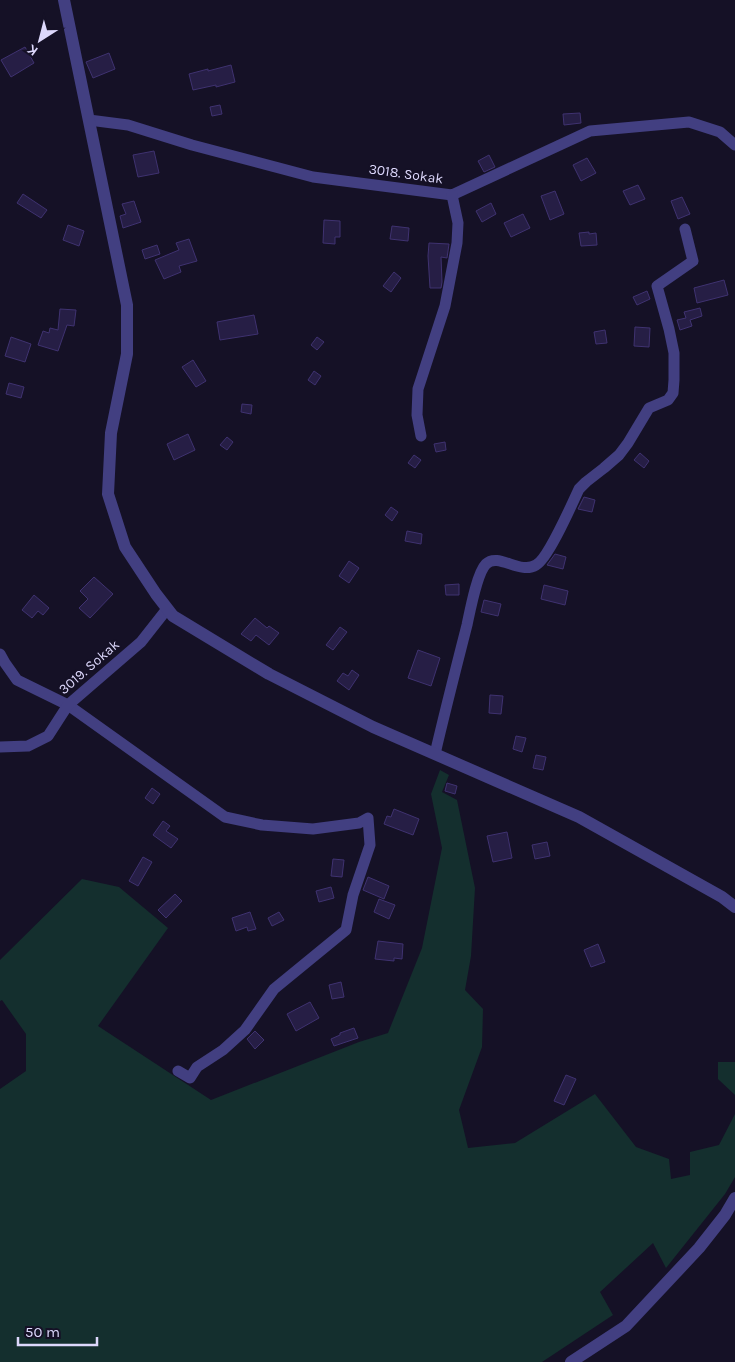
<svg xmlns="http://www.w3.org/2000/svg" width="735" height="1362" viewBox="0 0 735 1362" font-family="Karla,sans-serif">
<rect width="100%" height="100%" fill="#151126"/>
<g fill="#142f2e">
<polygon points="440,770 449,775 442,792 457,800 475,888 471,956 465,990 483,1009 482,1047 459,1110 468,1148 515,1143 595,1094 636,1147 669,1159 671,1179 690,1175 690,1152 719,1145 735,1114 735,1177 725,1194 666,1268 653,1243 600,1292 613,1315 542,1362 0,1362 0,1089 26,1071 26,1034 2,1000 0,1001 0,960 82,879 119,887 168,928 98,1026 211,1100 359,1042 388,1033 422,948 442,848 431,794"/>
<polygon points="718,1062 735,1062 735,1095 718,1079"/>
</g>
<g fill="#261e45" stroke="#3f3270">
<polygon points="25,47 34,63 11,77 1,60"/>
<polygon points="109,53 115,69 93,78 86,62"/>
<polygon points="231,65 235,82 216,87 216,85 193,90 189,74 208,69 208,71"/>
<polygon points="220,105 222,114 212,116 210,107"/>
<polygon points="580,113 581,123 564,125 563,114"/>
<polygon points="154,151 159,173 138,177 133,155"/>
<polygon points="489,155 495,167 484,172 478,161"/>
<polygon points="587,158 596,173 581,181 573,165"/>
<polygon points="638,185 645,199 630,205 623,191"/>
<polygon points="555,191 564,214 550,220 541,196"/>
<polygon points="23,194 47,210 41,218 17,203"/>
<polygon points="682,197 690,214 678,219 671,201"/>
<polygon points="134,201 141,222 123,228 120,216 126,214 122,204"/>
<polygon points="491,203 496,214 482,222 476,211"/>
<polygon points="523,214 530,228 511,237 504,223"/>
<polygon points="324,220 340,221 340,237 335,237 335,244 323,243"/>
<polygon points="68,225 84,231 79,246 63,240"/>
<polygon points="392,226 409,228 408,241 390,239"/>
<polygon points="589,232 589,234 596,233 597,245 581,246 579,233"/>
<polygon points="189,239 197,261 179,266 181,272 164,279 155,260 179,250 176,243"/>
<polygon points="429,243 449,244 447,258 441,257 442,282 441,288 430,288 428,256"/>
<polygon points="157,245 160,254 145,259 142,250"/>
<polygon points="394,272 401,278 391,292 383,286"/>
<polygon points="724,280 728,295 697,303 694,288"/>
<polygon points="647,291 650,299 637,305 633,297"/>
<polygon points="700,308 702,316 690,320 692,326 680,330 677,320 686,318 684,312"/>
<polygon points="60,309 76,310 74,326 67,325 58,351 38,345 43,331 49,333 50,328 58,330"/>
<polygon points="254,315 258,334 220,340 217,322"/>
<polygon points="635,327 650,328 649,347 634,346"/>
<polygon points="605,330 607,343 596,344 594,332"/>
<polygon points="11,337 31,344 25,362 5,356"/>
<polygon points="317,337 324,342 317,350 311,345"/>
<polygon points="193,360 206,381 196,387 182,367"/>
<polygon points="314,371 321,376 315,385 308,380"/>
<polygon points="9,383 24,387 21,398 6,394"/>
<polygon points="242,404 252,405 251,414 241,412"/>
<polygon points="188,434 195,450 174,460 167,444"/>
<polygon points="227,437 233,442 227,450 220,445"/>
<polygon points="445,442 446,450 436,452 434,444"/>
<polygon points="640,453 649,461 644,468 634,460"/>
<polygon points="414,455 421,460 415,468 408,463"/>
<polygon points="584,497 595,500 592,512 578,509"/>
<polygon points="391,507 398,512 392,521 385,515"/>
<polygon points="407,531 422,534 421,544 405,541"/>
<polygon points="555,554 566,557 563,569 547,565"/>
<polygon points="349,561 359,568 349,583 339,576"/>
<polygon points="94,577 113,594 90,618 79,608 88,599 80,591"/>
<polygon points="459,584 459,595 446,595 445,585"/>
<polygon points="544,585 568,591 565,605 541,599"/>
<polygon points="34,595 49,608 43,615 38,611 32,618 22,610"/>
<polygon points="484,600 501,604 498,616 481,612"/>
<polygon points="255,618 267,628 269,626 279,633 269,645 256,635 251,641 241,634"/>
<polygon points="340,627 347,632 333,650 326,645"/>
<polygon points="418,650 440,658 431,686 408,678"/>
<polygon points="352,670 359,675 349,690 337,681 343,673 348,676"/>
<polygon points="490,695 503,696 501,714 489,713"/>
<polygon points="516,736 526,738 522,752 513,749"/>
<polygon points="536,755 546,757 543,770 533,768"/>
<polygon points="447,783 457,786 455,794 445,791"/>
<polygon points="152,788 160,794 153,804 145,798"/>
<polygon points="394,809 419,819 413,835 384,824 387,816 391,817"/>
<polygon points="163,821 170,826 166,831 178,839 171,848 153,835"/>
<polygon points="507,832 512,858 493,862 487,836"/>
<polygon points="547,842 550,856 535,859 532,845"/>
<polygon points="143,857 152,862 138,886 129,881"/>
<polygon points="333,859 344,860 342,877 331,876"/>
<polygon points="368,877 389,886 384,899 363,890"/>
<polygon points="331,887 334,898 319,902 316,891"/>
<polygon points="175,894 182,901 166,918 158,910"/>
<polygon points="379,899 395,905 389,919 374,912"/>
<polygon points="250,912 256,929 248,931 247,927 236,931 232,918"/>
<polygon points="279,912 284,920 272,926 268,918"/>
<polygon points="378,941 403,944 402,959 394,958 394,961 375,959"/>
<polygon points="598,944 605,962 591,967 584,950"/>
<polygon points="341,982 344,997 332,999 329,985"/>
<polygon points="310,1002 319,1018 296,1031 287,1014"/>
<polygon points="354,1028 358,1038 334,1046 331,1039 340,1035 340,1033"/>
<polygon points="255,1031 264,1040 255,1049 247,1039"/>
<polygon points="566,1075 576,1079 564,1105 554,1101"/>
</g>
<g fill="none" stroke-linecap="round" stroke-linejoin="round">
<g stroke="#423f81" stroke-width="11">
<polyline points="89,120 128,125 192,145 313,177 452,195 590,131 689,122 720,132 735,145"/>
<polyline points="421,436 417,415 418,389 445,306 457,243 458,223 452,195"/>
<polyline points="0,654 5,663 17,680 68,705 225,817 262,825 313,829 359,823 368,818 370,845 353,895 346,930 274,989 245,1030 223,1050 197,1067 190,1078 178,1071"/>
<polyline points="0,747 28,746 48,736 68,705 141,642 167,609"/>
<path d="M435,754c10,-43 21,-86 32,-129 3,-14 10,-52 19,-61 12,-12 34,11 50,1 12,-6 36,-61 43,-76l7,-7 18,-14 15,-13 9,-12 21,-35 19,-8 5,-7 1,-13v-27l-5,-24 -12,-43 36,-25 -8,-32"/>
</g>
<g stroke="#423f81" stroke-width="12">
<polyline points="64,0 127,305 127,354 111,433 108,494 125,547 156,594 173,616 269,674 373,727 579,817 722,897 735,907"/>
<polyline points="571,1362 626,1326 699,1248 725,1215 735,1198"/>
</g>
</g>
<g text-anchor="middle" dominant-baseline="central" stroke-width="4" stroke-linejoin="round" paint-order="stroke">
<g font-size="14" fill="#ddd8fc" stroke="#151126">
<text transform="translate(406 174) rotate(8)">3018. Sokak</text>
<text transform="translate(89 667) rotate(-41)">3019. Sokak</text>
</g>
</g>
<g transform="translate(40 40) rotate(216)" stroke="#151126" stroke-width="4" paint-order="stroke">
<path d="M0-4L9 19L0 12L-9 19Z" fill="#ddd8fc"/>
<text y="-8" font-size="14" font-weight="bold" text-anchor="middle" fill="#ddd8fc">K</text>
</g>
<path d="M18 1337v8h79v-8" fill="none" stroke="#ddd8fc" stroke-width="2.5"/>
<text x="25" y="1337" font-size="15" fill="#ddd8fc" stroke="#151126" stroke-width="4" paint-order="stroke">50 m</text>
</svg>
